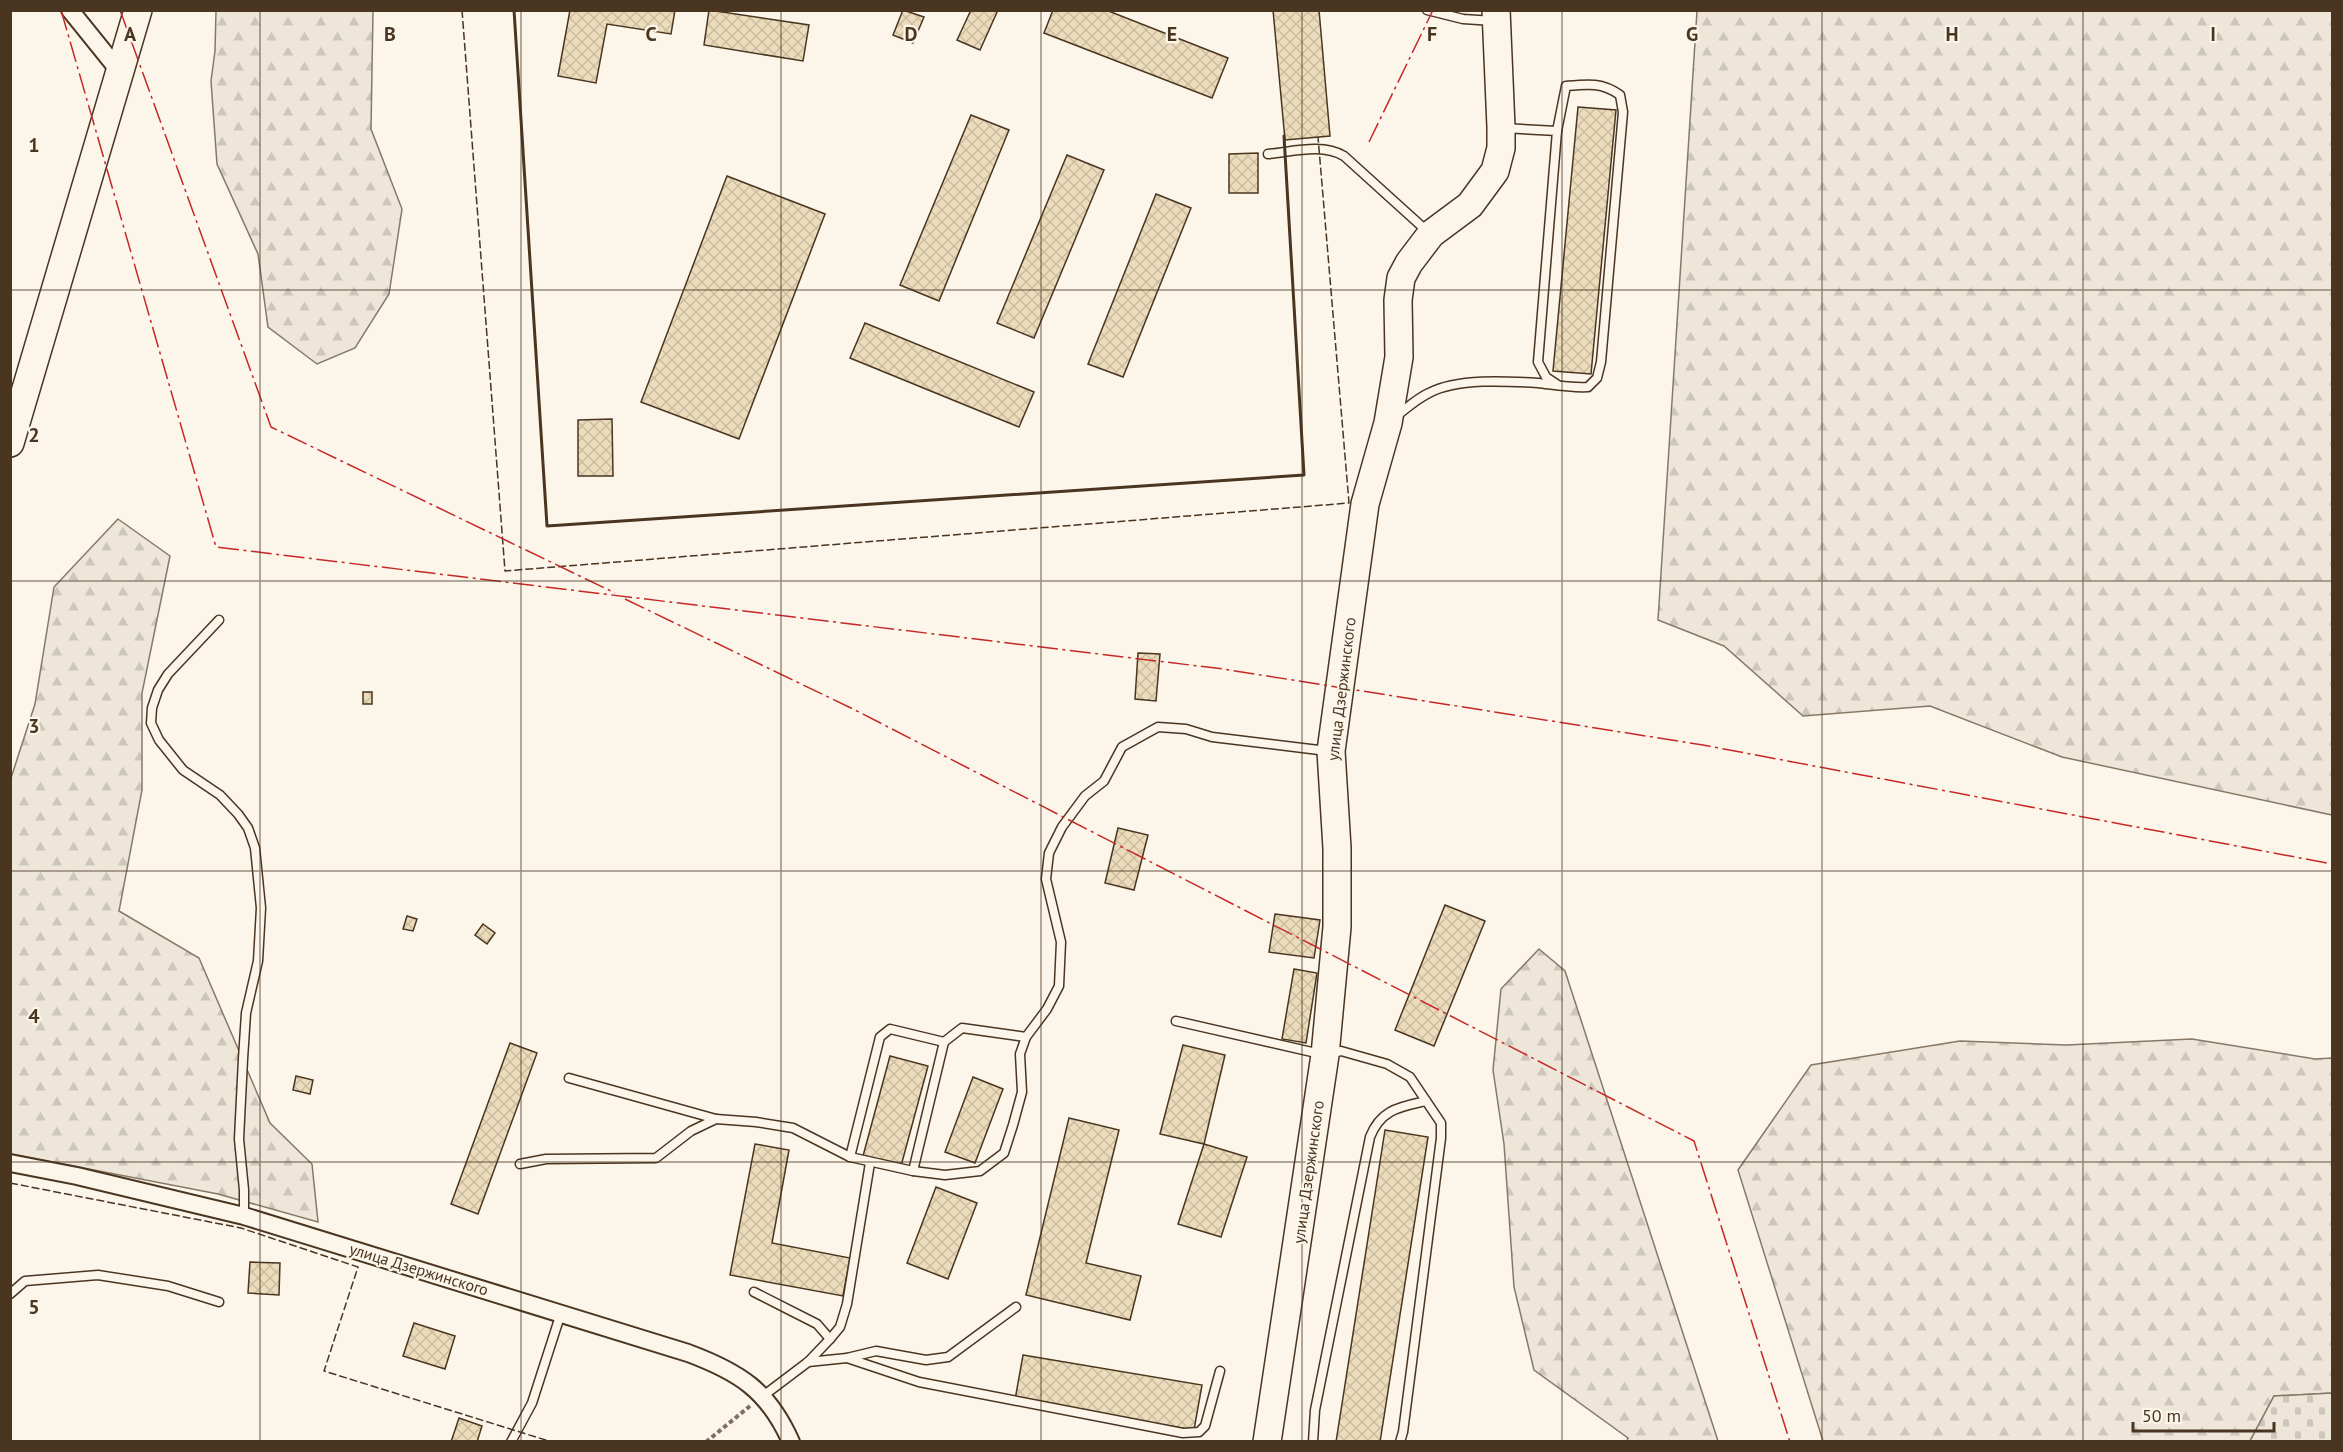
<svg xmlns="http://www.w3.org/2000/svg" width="2343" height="1452" viewBox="0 0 2343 1452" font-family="'PT Sans',sans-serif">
<defs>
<pattern id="forest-firs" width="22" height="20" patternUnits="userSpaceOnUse" patternTransform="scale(1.5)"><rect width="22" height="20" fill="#ede6d9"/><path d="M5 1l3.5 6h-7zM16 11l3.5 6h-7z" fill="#cdc6ba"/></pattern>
<pattern id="cemetery-stones" width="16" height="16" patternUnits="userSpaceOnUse" patternTransform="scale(1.5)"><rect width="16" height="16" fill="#ede6d9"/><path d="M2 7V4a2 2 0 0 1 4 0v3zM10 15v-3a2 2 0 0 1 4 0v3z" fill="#cdc6ba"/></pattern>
<pattern id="building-cross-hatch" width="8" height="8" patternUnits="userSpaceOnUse" patternTransform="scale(1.5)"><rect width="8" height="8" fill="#ecdcbc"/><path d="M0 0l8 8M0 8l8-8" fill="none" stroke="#ccbda1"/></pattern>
</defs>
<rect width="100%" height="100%" fill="#fbf6e9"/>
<g fill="url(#forest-firs)" stroke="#887966" stroke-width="1.5">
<polygon points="216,11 373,11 371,129 402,209 389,294 355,348 317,364 268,327 258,254 217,164 211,81 215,51"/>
<polygon points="1697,11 2332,11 2332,815 2062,757 1930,706 1803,716 1724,646 1658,620"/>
<polygon points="118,519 170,556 142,693 142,790 119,911 199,958 270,1123 312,1164 318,1222 218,1194 11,1154 11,778 35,704 54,587"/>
<polygon points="1539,949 1565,971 1718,1441 1627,1441 1628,1438 1534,1370 1514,1287 1504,1144 1493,1070 1501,989"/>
<polygon points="2192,1039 2315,1059 2332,1058 2332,1393 2274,1396 2250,1441 1823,1441 1738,1170 1811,1065 1960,1041 2066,1045"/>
</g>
<polygon fill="url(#cemetery-stones)" stroke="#887966" stroke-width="1.5" points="2332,1393 2332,1441 2250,1441 2274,1396"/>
<g fill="url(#building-cross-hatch)" stroke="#4a3520" stroke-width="1.5">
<polygon points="570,10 675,10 671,34 607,24 596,83 558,76"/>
<polygon points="709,10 809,25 803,61 704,45"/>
<polygon points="903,10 924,17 913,43 893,35"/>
<polygon points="971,10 998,10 980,50 957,40"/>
<polygon points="1053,10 1106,10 1228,58 1212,98 1044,33"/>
<polygon points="1273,10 1319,10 1330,136 1285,140"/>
<polygon points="1578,107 1616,110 1591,374 1553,371"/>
<polygon points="971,115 1009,130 939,301 900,285"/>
<polygon points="1258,153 1258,193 1229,193 1229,154"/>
<polygon points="1067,155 1104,170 1034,338 997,323"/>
<polygon points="727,176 825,214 739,439 641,402"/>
<polygon points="1156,194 1191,208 1123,377 1088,364"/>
<polygon points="865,323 1034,392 1019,427 850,358"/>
<polygon points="612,419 613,476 578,476 578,420"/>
<polygon points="1138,653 1160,654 1156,701 1135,699"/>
<rect x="363" y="692" width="9" height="12"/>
<polygon points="1118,828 1148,835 1134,890 1105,883"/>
<polygon points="1445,905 1485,921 1434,1046 1395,1030"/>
<polygon points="1275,914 1320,920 1314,958 1269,952"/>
<polygon points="407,916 417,919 413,931 403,929"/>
<polygon points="483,924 495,933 487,944 475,935"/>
<polygon points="1294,969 1317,973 1306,1043 1282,1039"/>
<polygon points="510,1043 537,1053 478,1214 451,1204"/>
<polygon points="1183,1045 1225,1055 1204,1144 1160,1134"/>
<polygon points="890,1056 928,1066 901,1166 863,1156"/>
<polygon points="296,1076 313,1080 310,1094 293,1090"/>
<polygon points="973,1077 1003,1089 975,1163 945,1152"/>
<polygon points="1069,1118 1119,1130 1086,1263 1141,1276 1130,1320 1026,1295"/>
<polygon points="1385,1130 1428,1137 1380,1442 1336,1442"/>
<polygon points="755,1144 789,1150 772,1243 850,1258 843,1296 730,1275"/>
<polygon points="1204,1144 1247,1157 1221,1237 1178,1224"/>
<polygon points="936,1187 977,1203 948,1279 907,1263"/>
<polygon points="250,1262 280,1263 279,1295 248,1293"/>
<polygon points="414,1323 455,1336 445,1369 403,1356"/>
<polygon points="1023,1355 1202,1385 1194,1430 1015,1400"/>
<polygon points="459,1418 482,1426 477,1442 451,1442"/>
</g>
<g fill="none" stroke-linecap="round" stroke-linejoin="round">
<g stroke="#4a3520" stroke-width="11">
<g id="lane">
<polyline points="1427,10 1463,19 1494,21"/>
<polyline points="1503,128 1557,131 1538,362 1546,377 1558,385"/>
<path d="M1268,154c24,-2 54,-11 76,2l84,76"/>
<path d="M1395,417c11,-8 21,-18 34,-24 28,-15 77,-12 109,-10 17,2 33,5 50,4l9,-9 4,-16 22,-250 -3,-17c-18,-13 -33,-11 -54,-9l-9,45"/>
<polyline points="219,620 168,674 158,690 152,708 151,723 159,740 183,770 220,795 238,814 248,828 255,848 261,908 258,961 246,1013 243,1059 239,1139 244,1190 244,1216"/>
<polyline points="1176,1021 1325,1055 1341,1051 1387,1064 1410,1077 1441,1123 1441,1138 1403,1432 1400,1442"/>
<polyline points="569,1078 716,1119"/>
<polyline points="850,1157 880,1037 890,1029 944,1042"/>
<polyline points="520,1164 546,1159 656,1158 691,1131 716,1119 756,1122 793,1128 850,1157 913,1171 945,1175 980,1171 1004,1153 1013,1125 1022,1092 1020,1054 1026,1037 1047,1009 1059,986 1061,942 1046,879 1049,853 1062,827 1085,796 1104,781 1122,747 1158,727 1186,729 1212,737 1327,751"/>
<polyline points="913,1171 944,1042 962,1028 1026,1037"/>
<polyline points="754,1292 817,1324 830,1339"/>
<polyline points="10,1294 25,1281 98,1275 168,1286 219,1302"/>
<polyline points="847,1358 919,1382 1183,1433 1199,1432 1205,1426 1220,1371"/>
<polyline points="808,1362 847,1358 876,1351 926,1360 948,1357 1016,1307"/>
<polyline points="763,1396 808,1362 830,1339 840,1327 847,1304 870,1163"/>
<polyline points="511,1442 532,1403 561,1313"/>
<path d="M1313,1442l2,-32 55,-273c11,-28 30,-30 56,-36"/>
</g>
</g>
<g stroke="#4a3520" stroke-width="20">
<g id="street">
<polyline points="70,10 120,72"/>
<path d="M10,1163l67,13 167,40 444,137c51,19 80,37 103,89"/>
</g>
</g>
<g stroke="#4a3520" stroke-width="30">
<g id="primary">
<polyline points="10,443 138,10"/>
<polyline points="1267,1442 1325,1055 1337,927 1337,848 1331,751 1365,504 1388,423 1399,357 1398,300 1401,278 1409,263 1431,234 1470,205 1495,171 1501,148 1501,127 1496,10"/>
</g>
</g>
<polyline stroke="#7f6f5c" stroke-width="4" stroke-dasharray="4.5 3" stroke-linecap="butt" points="706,1442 750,1406"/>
<use href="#lane" stroke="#fbf6e9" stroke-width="8"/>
<use href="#street" stroke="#fbf6e9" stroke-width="16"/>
<use href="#primary" stroke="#fbf6e9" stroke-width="27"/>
<g stroke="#4a3520" stroke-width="1.5" stroke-dasharray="8 3" stroke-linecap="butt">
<polyline points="462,10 505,571 1349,503 1318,137"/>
<polyline points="10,1183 241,1228 358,1267 324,1371 552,1442"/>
</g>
<polyline stroke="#4a3520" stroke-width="3" points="514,10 547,526 1304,475 1284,136"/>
<g stroke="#c62828" stroke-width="1.5" stroke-dasharray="21 4.5 3 4.5" stroke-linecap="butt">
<polyline points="61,10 216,547 1223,669 1703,745 2332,864"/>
<polyline points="120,10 271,427 615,593"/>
<polyline points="1369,142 1433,10"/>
<polyline points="625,599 855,710 1694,1141 1790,1442"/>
</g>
</g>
<path fill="none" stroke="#4a3520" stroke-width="1.5" stroke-opacity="0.55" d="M260,10v1432M521,10v1432M781,10v1432M1041,10v1432M1302,10v1432M1562,10v1432M1822,10v1432M2083,10v1432M10,290h2322M10,581h2322M10,871h2322M10,1162h2322"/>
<g text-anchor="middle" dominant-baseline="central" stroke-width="4.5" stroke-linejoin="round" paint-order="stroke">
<g font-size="16" fill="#4a3520" stroke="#fbf6e9">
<text transform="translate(1341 689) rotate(-83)">улица Дзержинского</text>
<text transform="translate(1308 1172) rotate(-82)">улица Дзержинского</text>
<text transform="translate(419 1269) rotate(17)">улица Дзержинского</text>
</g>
</g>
<g font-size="20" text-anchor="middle" font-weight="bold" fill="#4a3520" stroke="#fbf6e9" stroke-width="4.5" stroke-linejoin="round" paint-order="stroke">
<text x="130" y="41">A</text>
<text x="390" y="41">B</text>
<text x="651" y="41">C</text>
<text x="911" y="41">D</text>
<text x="1172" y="41">E</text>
<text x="1432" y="41">F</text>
<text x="1692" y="41">G</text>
<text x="1952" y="41">H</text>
<text x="2213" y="41">I</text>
<text x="34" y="152">1</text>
<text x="34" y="442">2</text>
<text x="34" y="733">3</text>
<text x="34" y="1023">4</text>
<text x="34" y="1314">5</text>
</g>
<rect width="2343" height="1452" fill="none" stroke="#4a3520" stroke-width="24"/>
<path d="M2133 1422v9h141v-9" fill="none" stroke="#4a3520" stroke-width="3"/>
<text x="2142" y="1422" font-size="18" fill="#4a3520" stroke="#fbf6e9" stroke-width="4.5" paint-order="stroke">50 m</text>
</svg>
